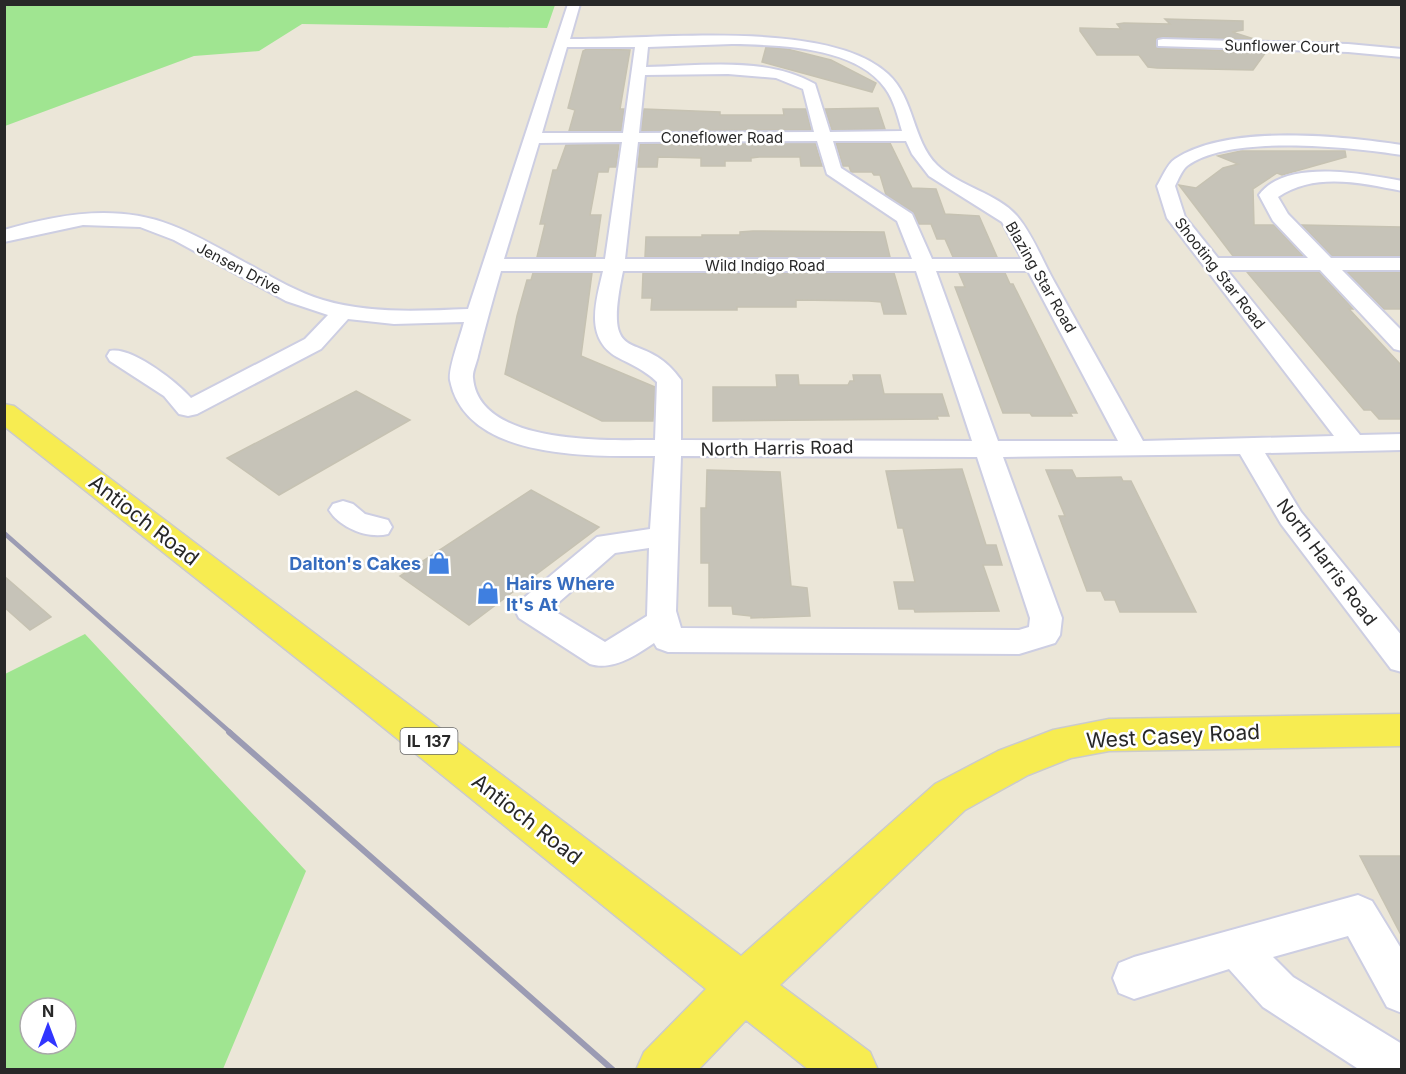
<svg xmlns="http://www.w3.org/2000/svg" width="1406" height="1074" viewBox="0 0 1406 1074" font-family="Inter,sans-serif">
<rect width="100%" height="100%" fill="#ebe6d8"/>
<g fill="#a0e591" fill-rule="evenodd">
<polygon points="4,5 5,4 555,5 547,28 302,24 259,51 194,56 5,126"/>
<path d="M85,634l221,237 -83,198h-218v-395zM30,1008h36v36h-36z"/>
</g>
<g fill="#c6c3b8" stroke="#c6c2b2" stroke-width="1.5">
<polygon points="1165,19 1243,21 1243,30 1232,32 1254,39 1163,37 1156,39 1158,48 1266,52 1253,70 1157,68 1148,67 1139,55 1097,55 1080,31 1080,28 1121,29 1117,24 1124,23 1170,24"/>
<polygon points="766,47 787,49 831,60 876,83 872,92 762,62"/>
<polygon points="587,49 630,50 620,109 624,109 621,131 569,131 575,110 568,108 583,51"/>
<polygon points="878,108 885,129 832,130 825,109"/>
<polygon points="644,109 720,112 720,115 784,115 783,109 806,109 811,130 641,131"/>
<polygon points="815,143 822,166 801,166 800,157 759,157 751,158 751,161 725,161 725,166 701,166 701,158 658,157 657,167 638,167 640,144"/>
<polygon points="836,143 890,143 912,188 936,189 945,214 979,216 997,257 953,257 945,239 937,239 931,224 919,224 913,212 886,195 880,175 874,175 872,172 851,172 849,166 843,166"/>
<polygon points="619,144 616,167 609,167 608,172 598,172 590,215 601,215 595,257 537,257 545,224 540,224 553,170 557,170 566,145"/>
<polygon points="1241,151 1345,151 1346,157 1282,175 1277,173 1253,189 1254,225 1274,225 1303,256 1233,256 1179,185 1196,188 1223,168 1238,164 1218,156"/>
<polygon points="1302,225 1401,227 1401,256 1332,256"/>
<polygon points="753,231 884,232 890,257 645,257 646,237 702,237 702,235 740,235 740,232"/>
<polygon points="1247,272 1319,272 1353,309 1349,309 1401,365 1401,419 1379,419 1371,410 1364,410"/>
<polygon points="1347,272 1401,272 1401,309 1384,309"/>
<polygon points="533,273 592,273 581,356 655,387 653,421 602,421 505,374 517,316 527,280 531,280"/>
<polygon points="643,273 894,273 906,314 884,314 881,302 869,301 796,300 796,307 737,307 737,310 651,310 652,298 642,298"/>
<polygon points="959,273 1005,273 1010,284 1013,284 1077,413 1070,413 1072,416 1032,416 1030,413 1003,413 955,287 965,287"/>
<polygon points="776,375 798,375 799,385 848,385 850,381 854,381 853,375 880,375 884,394 942,394 949,416 937,416 938,419 713,421 713,387 777,387"/>
<polygon points="356,391 410,420 279,495 227,458"/>
<polygon points="962,469 986,545 996,545 1002,565 983,565 999,611 915,612 914,609 899,609 894,582 915,582 903,528 898,528 886,471"/>
<polygon points="707,470 780,472 791,586 807,588 810,616 751,618 751,616 733,614 732,606 709,606 709,563 701,563 701,508 706,508"/>
<polygon points="1046,470 1072,470 1076,478 1121,477 1123,481 1131,481 1196,612 1120,612 1115,600 1105,600 1101,591 1087,591 1059,516 1065,516"/>
<polygon points="531,490 599,527 469,625 400,576"/>
<polygon points="4,576 51,617 30,630 4,607"/>
<polygon points="1360,856 1401,856 1401,935"/>
</g>
<g fill="none" stroke-linecap="round" stroke-linejoin="round">
<g stroke="#cdcee2" stroke-width="4">
<g id="minor">
<path d="M568,4h12l-10,35c80,1 259,-21 318,35 27,25 24,66 49,91 23,22 60,28 80,51 16,19 26,46 38,67 29,52 59,105 88,158l191,-5 -167,-218 -10,-32c5,-8 10,-22 18,-27 53,-35 166,-23 227,-14v10c-52,-8 -172,-21 -215,11 -5,4 -9,14 -12,20l10,31 33,41h90l-35,-37 -14,-26c26,-37 106,-21 143,-14v10c-41,-8 -87,-19 -124,6l10,17 43,44h71v12h-60l60,61v20l-8,-2 -74,-79h-93l133,165 42,-1v16l-137,3 36,59 101,124v36l-11,-3 -110,-145 -41,-70 -237,3 59,161 -2,17 -5,8 -36,11 -351,-2 -11,-4 -3,-5c-19,13 -42,28 -64,21l-71,-46 -4,-8 4,-8 78,-65 53,-8 5,-73c-63,0 -189,5 -205,-76 -2,-12 11,-45 14,-58l-70,2 -46,-5 -27,30 -124,65 -9,2 -9,-2 -15,-18 -54,-35 -3,-5 3,-5c21,-5 67,31 81,47l114,-59 23,-24 -42,-14 -112,-61 -34,-13 -57,-2 -79,17v-12c55,-16 113,-26 167,-5 27,10 52,26 77,39 24,13 48,28 75,36 47,14 97,11 145,9zM732,44c46,1 123,2 153,44 9,12 13,29 17,43l-72,1 -15,-48c-50,-28 -114,-18 -169,-17l2,-20zM567,47h68l-12,86h-81zM728,74l48,4 27,11 11,43 -175,1 6,-58zM817,141l10,33 70,47 15,38h-287l13,-117zM833,141h73l6,13 17,22 73,46 20,37h-90l-20,-45 -71,-46zM622,142l-17,117h-101l35,-116zM501,271h102c-7,30 -19,67 14,86 15,8 28,13 40,25l-2,58c-46,0 -176,6 -182,-62 -1,-6 4,-16 5,-22 7,-29 15,-57 23,-85zM623,271h293l56,170 -291,-1v-60c-39,-56 -80,-5 -58,-109zM936,271h92l90,170h-120zM681,456l296,1 53,161 -1,9 -10,3 -338,-2 -5,-17zM649,548l-2,68 -42,26 -54,-33 64,-56z"/>
<polygon points="1163,39 1348,44 1402,49 1402,57 1348,52 1158,46 1158,40"/>
<path d="M343,501l10,3 12,10 23,6 4,7 -4,7c-20,5 -48,-6 -59,-24l4,-6z"/>
<polygon points="1358,895 1372,901 1402,950 1402,1013 1387,1007 1348,936 1273,957 1293,977 1402,1044 1402,1070 1360,1070 1263,1007 1229,969 1134,999 1119,993 1113,978 1119,963 1134,957"/>
</g>
</g>
<g stroke="#cbcbcb" stroke-width="3">
<polygon id="major" points="4,404 14,406 741,956 935,784 998,751 1053,730 1109,719 1402,714 1402,746 1109,751 1071,758 1028,775 965,810 780,985 870,1052 878,1070 809,1070 746,1020 698,1070 636,1070 644,1052 706,989 352,702 4,426"/>
</g>
<use href="#minor" fill="#fff" fill-rule="evenodd"/>
<use href="#major" fill="#f7ec51" fill-rule="evenodd"/>
<polyline stroke="#9b9bb3" stroke-width="4.5" points="4,533 231,733"/>
<polyline stroke="#9b9bb3" stroke-width="6" points="229,732 613,1070"/>
</g>
<defs>
<g id="shop-bare" transform="scale(1.8)"><path d="M-5-2.5h2.3a2.7 3.5 0 0 1 5.4 0H5L5.5 6h-11ZM-1.5-2.5h3a1.5 2.3 0 0 0-3 0Z" fill="#3f7fe0" stroke="#fff" stroke-width="2.5" paint-order="stroke"/></g>
</defs>
<g fill-rule="evenodd">
<use href="#shop-bare" x="439" y="563"/>
<use href="#shop-bare" x="488" y="593"/>
</g>
<g text-anchor="middle" dominant-baseline="central" stroke-width="5" stroke-linejoin="round" paint-order="stroke">
<g font-size="15" fill="#282828" stroke="#fff">
<text transform="translate(1282 46) rotate(1)">Sunflower Court</text>
<text x="722" y="137">Coneflower Road</text>
<text x="765" y="265">Wild Indigo Road</text>
<text transform="translate(239 268) rotate(28)">Jensen Drive</text>
<text transform="translate(1220 273) rotate(52)">Shooting Star Road</text>
<text transform="translate(1041 277) rotate(60)">Blazing Star Road</text>
</g>
<rect fill="#fff" stroke="#686868" stroke-width="1.5" x="400.5" y="728" width="57" height="26" rx="4.5"/>
<g font-size="16" font-weight="bold" fill="#282828">
<text x="429" y="741">IL 137</text>
</g>
<g font-size="18" fill="#282828" stroke="#fff">
<text transform="translate(777 448) rotate(-1)">North Harris Road</text>
<text transform="translate(1327 562) rotate(53)">North Harris Road</text>
</g>
<g font-size="18" font-weight="bold" fill="#366cbe" stroke="#fff" text-anchor="end">
<text x="421" y="563">Dalton's Cakes</text>
<text x="506" y="583" text-anchor="start">Hairs Where<tspan x="506" dy="21">It's At</tspan></text>
</g>
<g font-size="21" fill="#282828" stroke="#fff">
<text transform="translate(144 520) rotate(38)">Antioch Road</text>
<text transform="translate(1173 736) rotate(-3)">West Casey Road</text>
<text transform="translate(527 819) rotate(38)">Antioch Road</text>
</g>
</g>
<rect width="1406" height="1074" fill="none" stroke="#282828" stroke-width="12"/>
<g transform="translate(48 1026)"><circle r="28" fill="#ffffff" stroke="#a9a9a9" stroke-width="1.5"/>
<path d="M0-4.5L10 22L0 15L-10 22Z" fill="#3135ff"/>
<text y="-9" font-size="16" font-weight="bold" text-anchor="middle" fill="#282828">N</text>
</g>
</svg>
